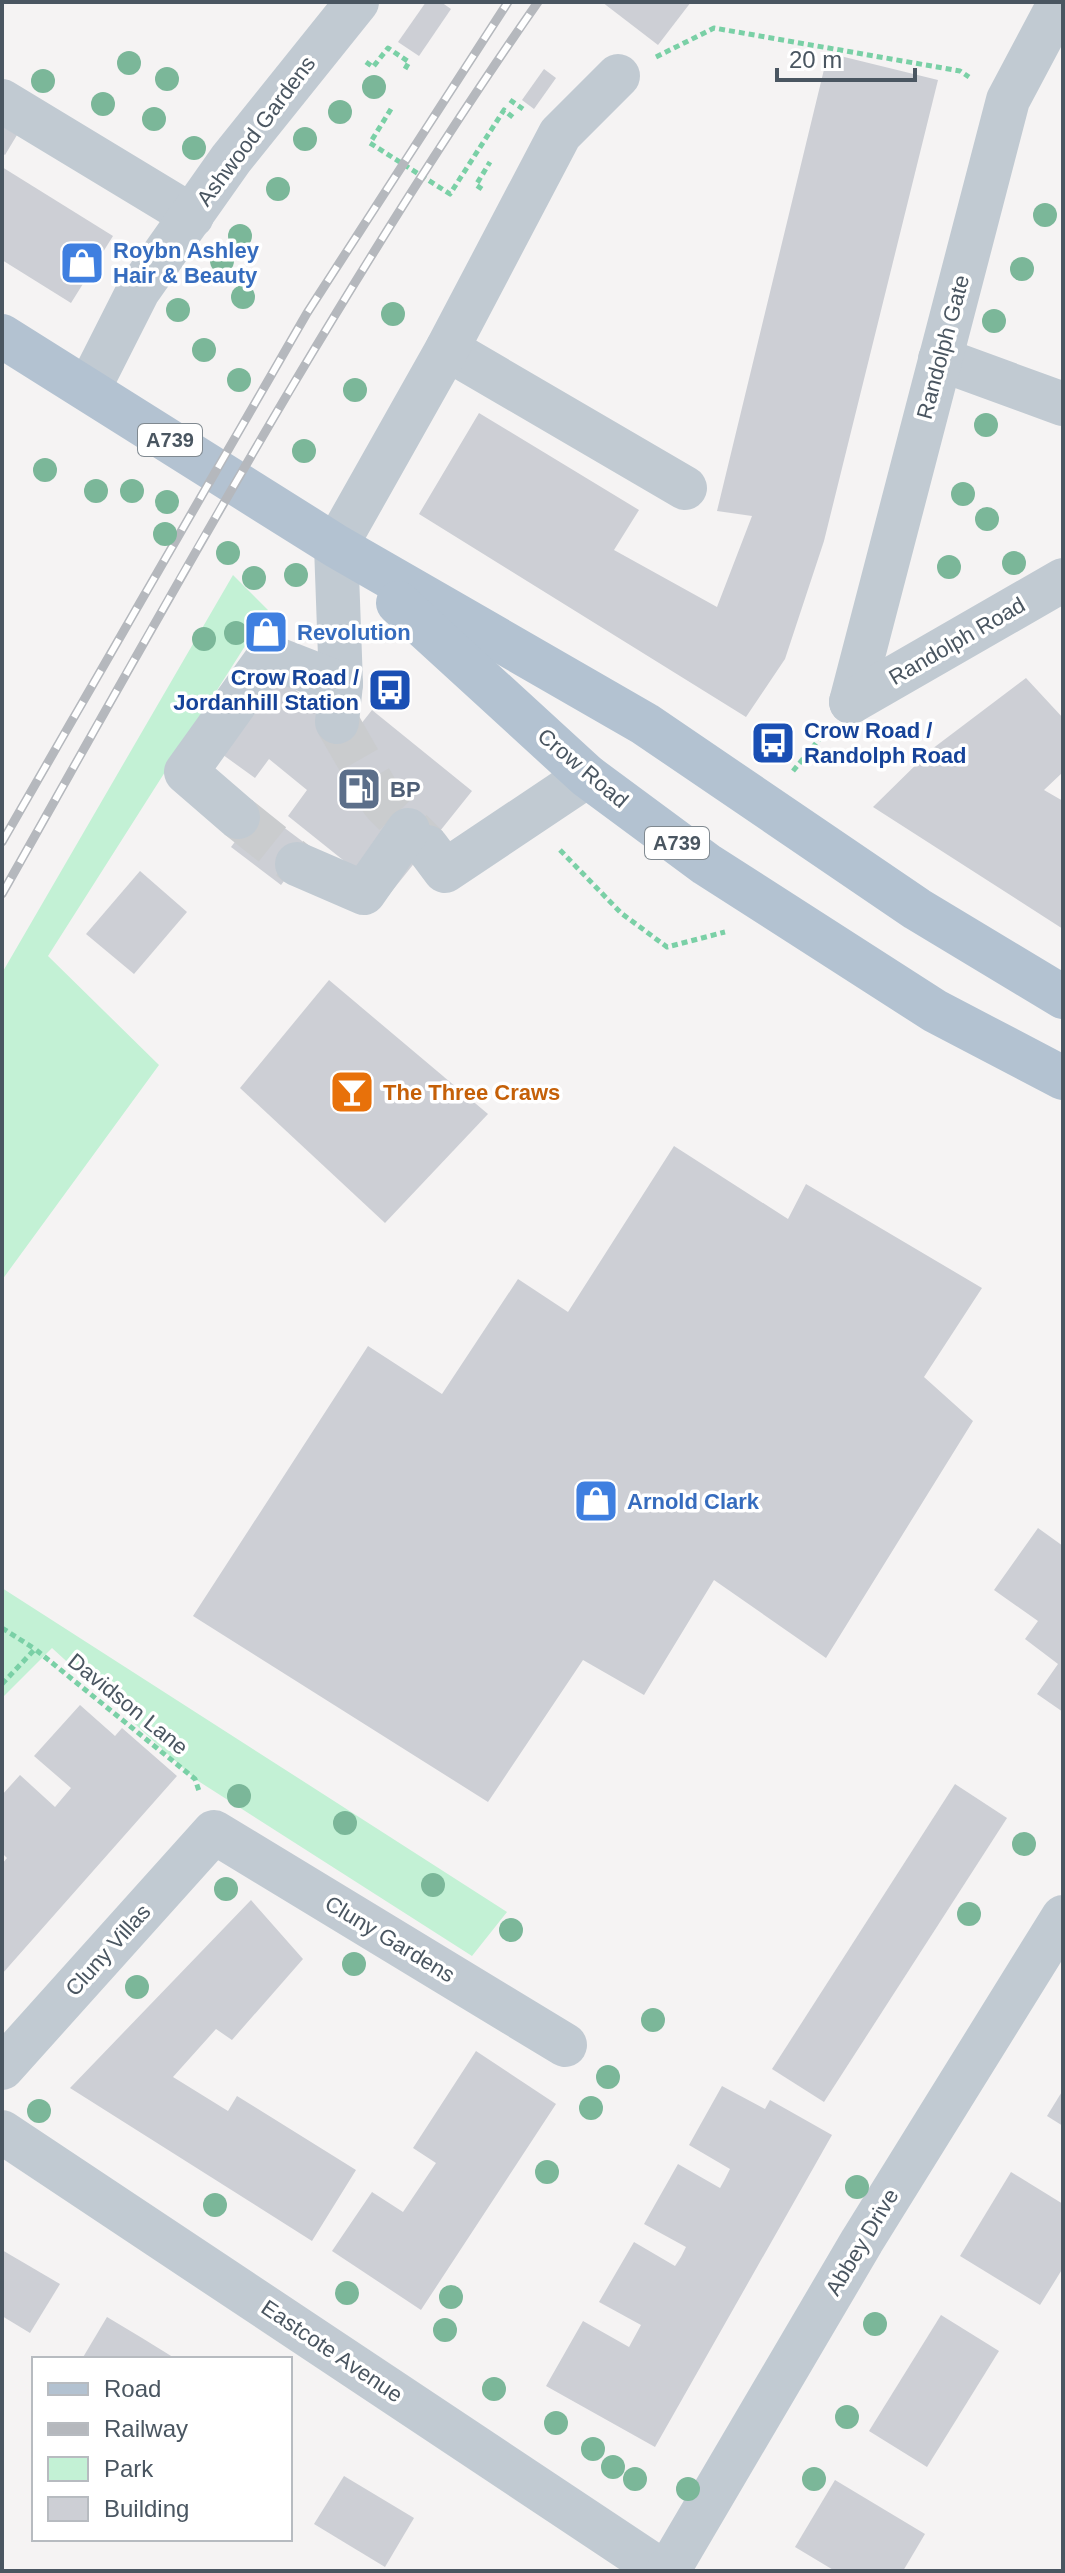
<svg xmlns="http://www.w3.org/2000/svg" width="1065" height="2573" viewBox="0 0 1065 2573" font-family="Arial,sans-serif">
<rect width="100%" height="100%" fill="#f5f3f3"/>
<g fill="#c3f1d5">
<polygon points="233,575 268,610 48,956 159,1065 2,1280 2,973"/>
<polygon points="2,1588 507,1912 472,1956 195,1779 52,1648 2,1698"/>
</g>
<g fill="#cdcfd5">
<polygon points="426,2 441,2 451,9 419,56 398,42"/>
<polygon points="602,2 691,2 658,45"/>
<polygon points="828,53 938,80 824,541 785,659 746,717 419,514 479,413 639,510 614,550 717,607 752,516 717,511"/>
<polygon points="544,69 556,78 534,109 522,100"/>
<polygon points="2,126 17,135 5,155 2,153"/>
<polygon points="2,167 113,236 71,303 2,260"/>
<polygon points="276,675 353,734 372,710 472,791 388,896 288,816 307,790 269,759 255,778 219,752"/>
<polygon points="1026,678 1063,718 1063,772 1044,790 1063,801 1063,929 873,807 932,749"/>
<polygon points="250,802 310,847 281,885 231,847 237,839 228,831"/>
<polygon points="140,871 187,912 134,974 86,934"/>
<polygon points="329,980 488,1114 385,1223 240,1088"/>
<polygon points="674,1146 788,1219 806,1184 982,1288 924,1377 973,1421 826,1658 714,1580 644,1695 583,1660 488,1802 193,1616 368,1346 442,1394 518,1279 568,1312"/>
<polygon points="1038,1528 1063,1546 1063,1712 1037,1694 1058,1664 1025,1639 1038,1621 994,1590"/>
<polygon points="80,1705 115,1736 122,1728 177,1776 2,1974 2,1864 7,1858 2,1853 2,1795 20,1775 55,1807 71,1788 34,1756"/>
<polygon points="955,1784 1007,1818 824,2102 772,2069"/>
<polygon points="251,1900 303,1959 232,2040 216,2029 173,2077 228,2111 237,2096 356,2170 312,2241 70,2088"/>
<polygon points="476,2051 556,2104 421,2310 332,2251 372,2192 403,2212 436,2163 413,2148"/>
<polygon points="722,2086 765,2109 770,2100 832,2135 655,2447 546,2386 583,2321 629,2347 641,2325 599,2302 634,2242 675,2266 681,2257 686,2247 644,2224 678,2164 720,2188 725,2179 730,2169 689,2145"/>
<polygon points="1063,2090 1063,2126 1047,2116"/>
<polygon points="1011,2172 1063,2204 1063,2268 1040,2305 960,2256"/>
<polygon points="2,2250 60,2284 30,2333 2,2316"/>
<polygon points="941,2315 999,2351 927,2467 869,2431"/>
<polygon points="107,2317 142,2338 176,2359 82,2359"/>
<polygon points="344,2476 414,2518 385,2567 314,2524"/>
<polygon points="835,2480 925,2534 903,2571 835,2571 795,2547"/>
</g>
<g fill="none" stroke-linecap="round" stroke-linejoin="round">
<g stroke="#caccce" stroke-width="44" stroke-dasharray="44 22" stroke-linecap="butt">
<polyline points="337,722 383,802 427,847"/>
<polyline points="238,817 297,864"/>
</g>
<g stroke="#7ad0a6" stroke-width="5" stroke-dasharray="6 4" stroke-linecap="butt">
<polyline points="656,57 714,28 960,71 969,77"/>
<polyline points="366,62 373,67 388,48 409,62 405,69"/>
<polyline points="510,100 523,109"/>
<polyline points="391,109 370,143 450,194 504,110 515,119"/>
<polyline points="482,189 476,185 490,162"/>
<polyline points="793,771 822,736"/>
<polyline points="560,850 621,913 667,947 725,932"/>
<polyline points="2,1628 35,1649"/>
<polyline points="2,1684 35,1649 195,1779 199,1791"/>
</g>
<g stroke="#c1cad2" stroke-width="44">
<polyline points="2,101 192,216"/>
<polyline points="447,349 685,488"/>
<polyline points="940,359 1063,404"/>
<polyline points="89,388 138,291 231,159 357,2"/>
<polyline points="851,702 1008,100 1060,2"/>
<polyline points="851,702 1063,580"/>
<polyline points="337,722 341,684 336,546 447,349 560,134 618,76"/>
<polyline points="238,817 186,772 269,656 341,684"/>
<polyline points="427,847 445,871 587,776"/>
<polyline points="297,864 364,893 408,830"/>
<polyline points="2,2068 214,1832 565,2045"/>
<polyline points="2,2132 662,2571"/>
<polyline points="668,2571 862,2241 1063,1917"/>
</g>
<g stroke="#b3c2d1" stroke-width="44">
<polyline points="2,336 336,546 645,724 917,909 1063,997"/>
<polyline points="398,603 587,776 706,864 935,1011 1063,1078"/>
</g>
<g stroke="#b5b8bd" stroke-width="9">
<g id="rail">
<polyline points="2,842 307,313 508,2"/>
<path d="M2,894c171,-302 337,-607 536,-892"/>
</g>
</g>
<use href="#rail" stroke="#fff" stroke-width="6" stroke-dasharray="18" stroke-linecap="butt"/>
</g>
<g fill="#7bb799">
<circle cx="129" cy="63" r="12"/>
<circle cx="167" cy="79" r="12"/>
<circle cx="43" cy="81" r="12"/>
<circle cx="374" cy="87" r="12"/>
<circle cx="103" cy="104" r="12"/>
<circle cx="340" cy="112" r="12"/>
<circle cx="154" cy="119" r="12"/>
<circle cx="305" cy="139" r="12"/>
<circle cx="194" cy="148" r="12"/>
<circle cx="278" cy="189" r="12"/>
<circle cx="1045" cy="215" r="12"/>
<circle cx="240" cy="236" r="12"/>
<circle cx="222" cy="261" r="12"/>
<circle cx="1022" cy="269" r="12"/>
<circle cx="243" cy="297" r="12"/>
<circle cx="178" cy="310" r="12"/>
<circle cx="393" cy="314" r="12"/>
<circle cx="994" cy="321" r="12"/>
<circle cx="204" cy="350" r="12"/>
<circle cx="239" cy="380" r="12"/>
<circle cx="355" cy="390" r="12"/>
<circle cx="986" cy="425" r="12"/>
<circle cx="304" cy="451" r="12"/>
<circle cx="45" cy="470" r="12"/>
<circle cx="96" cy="491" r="12"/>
<circle cx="132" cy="491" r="12"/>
<circle cx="963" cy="494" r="12"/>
<circle cx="167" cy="502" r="12"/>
<circle cx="987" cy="519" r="12"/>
<circle cx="165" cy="534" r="12"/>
<circle cx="228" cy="553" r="12"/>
<circle cx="1014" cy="563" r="12"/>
<circle cx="949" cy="567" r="12"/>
<circle cx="296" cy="575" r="12"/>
<circle cx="254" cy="578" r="12"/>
<circle cx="236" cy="633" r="12"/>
<circle cx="204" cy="639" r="12"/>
<circle cx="239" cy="1796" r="12"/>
<circle cx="345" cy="1823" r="12"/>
<circle cx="1024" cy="1844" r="12"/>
<circle cx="433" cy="1885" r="12"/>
<circle cx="226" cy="1889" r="12"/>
<circle cx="969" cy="1914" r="12"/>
<circle cx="511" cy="1930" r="12"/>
<circle cx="354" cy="1964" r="12"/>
<circle cx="137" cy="1987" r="12"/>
<circle cx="653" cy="2020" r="12"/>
<circle cx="608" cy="2077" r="12"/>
<circle cx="591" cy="2108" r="12"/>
<circle cx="39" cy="2111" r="12"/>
<circle cx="547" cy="2172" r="12"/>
<circle cx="857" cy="2187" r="12"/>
<circle cx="215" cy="2205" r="12"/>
<circle cx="347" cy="2293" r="12"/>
<circle cx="451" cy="2297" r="12"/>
<circle cx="875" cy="2324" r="12"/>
<circle cx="445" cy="2330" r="12"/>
<circle cx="494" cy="2389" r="12"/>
<circle cx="847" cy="2417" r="12"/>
<circle cx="556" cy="2423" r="12"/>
<circle cx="593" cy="2449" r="12"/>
<circle cx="613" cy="2467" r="12"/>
<circle cx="635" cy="2479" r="12"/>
<circle cx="814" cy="2479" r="12"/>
<circle cx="688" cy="2489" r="12"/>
</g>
<defs>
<g id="shop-square" transform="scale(2.3)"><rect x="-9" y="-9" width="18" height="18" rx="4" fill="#3f7fe0" stroke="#fff"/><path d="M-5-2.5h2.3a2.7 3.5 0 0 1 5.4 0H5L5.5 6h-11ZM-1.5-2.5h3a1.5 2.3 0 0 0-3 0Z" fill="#fff"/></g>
<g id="bus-square" transform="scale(2.3)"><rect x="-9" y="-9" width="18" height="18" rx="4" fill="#1a4fb4" stroke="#fff"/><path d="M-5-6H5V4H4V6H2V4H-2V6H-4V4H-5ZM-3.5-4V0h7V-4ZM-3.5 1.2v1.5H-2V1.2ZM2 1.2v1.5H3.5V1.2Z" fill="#fff"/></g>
<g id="fuel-square" transform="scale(2.3)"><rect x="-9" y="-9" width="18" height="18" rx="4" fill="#5c6f8a" stroke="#fff"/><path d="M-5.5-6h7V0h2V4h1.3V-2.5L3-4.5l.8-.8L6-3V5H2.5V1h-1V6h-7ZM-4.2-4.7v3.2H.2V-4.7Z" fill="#fff"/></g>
<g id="bar-square" transform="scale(2.3)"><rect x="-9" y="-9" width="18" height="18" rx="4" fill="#e8710a" stroke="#fff"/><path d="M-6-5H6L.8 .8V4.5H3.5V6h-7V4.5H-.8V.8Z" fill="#fff"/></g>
</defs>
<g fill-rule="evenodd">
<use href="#shop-square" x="82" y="263"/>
<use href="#shop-square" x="266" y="632"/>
<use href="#bus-square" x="390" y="690"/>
<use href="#bus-square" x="773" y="743"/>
<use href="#fuel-square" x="359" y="789"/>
<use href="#bar-square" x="352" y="1092"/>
<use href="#shop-square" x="596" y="1501"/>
</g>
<g text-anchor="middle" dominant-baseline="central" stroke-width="7" stroke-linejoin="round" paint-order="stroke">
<g fill="#fff" stroke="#808990" stroke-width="2">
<rect x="138" y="424" width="64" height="32" rx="6"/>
<rect x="645" y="827" width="64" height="32" rx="6"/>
</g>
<g font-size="20" font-weight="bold" fill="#4a5661">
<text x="170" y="440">A739</text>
<text x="677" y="843">A739</text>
</g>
<g font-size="22" fill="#4a5661" stroke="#fff">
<text transform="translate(256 131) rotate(-53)">Ashwood Gardens</text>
<text transform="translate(943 347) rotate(-75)">Randolph Gate</text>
<text transform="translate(957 641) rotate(-30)">Randolph Road</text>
<text transform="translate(583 768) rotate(40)">Crow Road</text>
<text transform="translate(128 1704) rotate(39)">Davidson Lane</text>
<text transform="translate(390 1939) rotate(31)">Cluny Gardens</text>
<text transform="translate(108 1950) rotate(-48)">Cluny Villas</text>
<text transform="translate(862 2242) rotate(-59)">Abbey Drive</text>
<text transform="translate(332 2351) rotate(34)">Eastcote Avenue</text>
</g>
<g font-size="22" font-weight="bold" fill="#366cbe" stroke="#fff" text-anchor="start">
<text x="113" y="250">Roybn Ashley<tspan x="113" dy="25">Hair &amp; Beauty</tspan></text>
<text x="297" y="632">Revolution</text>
<text x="627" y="1501">Arnold Clark</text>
</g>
<g font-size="22" font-weight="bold" fill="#164399" stroke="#fff" text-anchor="end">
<text x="359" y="677">Crow Road /<tspan x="359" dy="25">Jordanhill Station</tspan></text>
<text x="804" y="730" text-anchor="start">Crow Road /<tspan x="804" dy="25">Randolph Road</tspan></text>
</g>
<g font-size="22" font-weight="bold" fill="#4e5e75" stroke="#fff" text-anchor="start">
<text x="390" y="789">BP</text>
</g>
<g font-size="22" font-weight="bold" fill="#c56008" stroke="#fff" text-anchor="start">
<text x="383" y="1092">The Three Craws</text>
</g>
</g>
<rect width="1065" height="2573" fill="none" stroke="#4a5661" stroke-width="8"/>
<rect x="32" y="2357" width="260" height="184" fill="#ffffff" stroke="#b7bbc0" stroke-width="2"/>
<rect x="48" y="2383" width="40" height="12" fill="#b3c2d1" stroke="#b7bbc0" stroke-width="2"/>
<text x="104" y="2397" font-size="24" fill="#4a5661">Road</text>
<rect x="48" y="2423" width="40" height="12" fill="#b5b8bd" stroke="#b7bbc0" stroke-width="2"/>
<text x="104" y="2437" font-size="24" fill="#4a5661">Railway</text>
<rect x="48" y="2457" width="40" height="24" fill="#c3f1d5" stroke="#b7bbc0" stroke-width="2"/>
<text x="104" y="2477" font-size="24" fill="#4a5661">Park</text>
<rect x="48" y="2497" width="40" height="24" fill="#cdcfd5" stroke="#b7bbc0" stroke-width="2"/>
<text x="104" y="2517" font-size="24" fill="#4a5661">Building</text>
<path d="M777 68v12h138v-12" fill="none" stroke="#4a5661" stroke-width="4"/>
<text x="789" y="68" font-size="24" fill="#4a5661" stroke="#ffffff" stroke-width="6" paint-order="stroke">20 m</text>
</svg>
